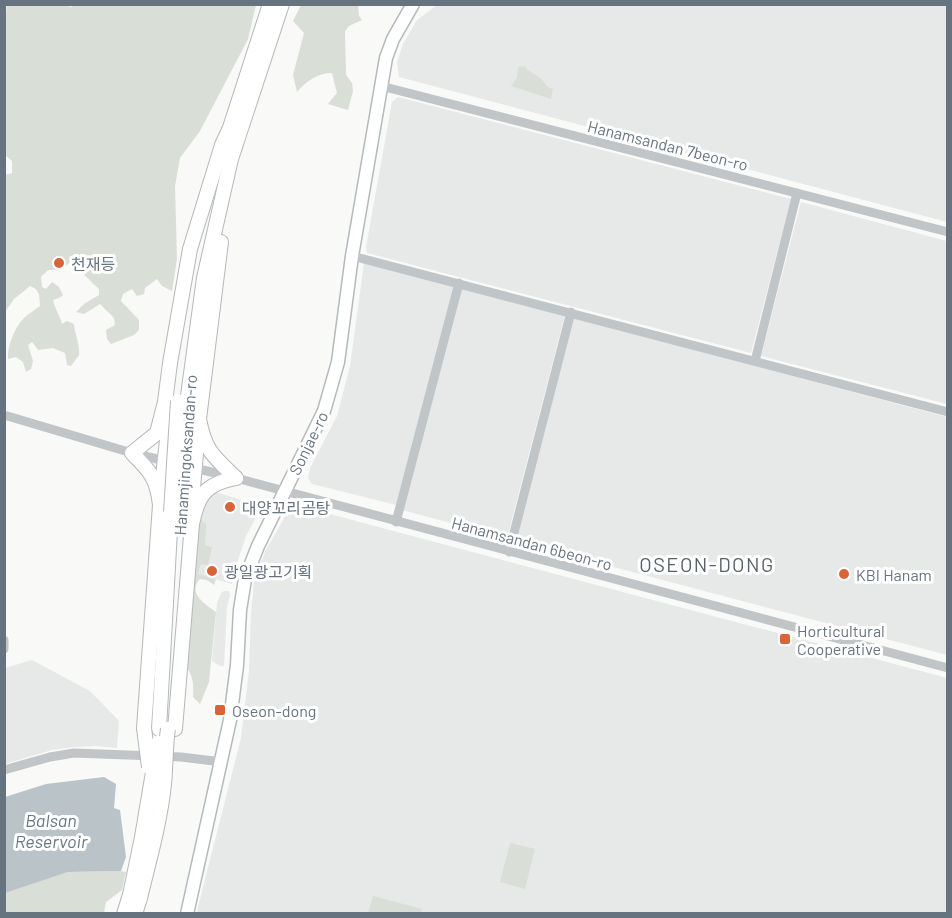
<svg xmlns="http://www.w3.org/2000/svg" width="952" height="918" viewBox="0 0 952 918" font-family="Barlow,'Noto Sans KR',sans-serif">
<rect width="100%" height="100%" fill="#f9f9f7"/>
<g fill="#e7e8e8">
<polygon points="437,5 947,5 947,222 399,77 397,62 403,44 417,20"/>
<polygon points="398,97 791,199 751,353 367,253 366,247 392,102"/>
<polygon points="801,202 947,241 947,404 761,356"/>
<polygon points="364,263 453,286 454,290 396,505 312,484 308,478 310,468 337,416 350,366"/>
<polygon points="461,287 565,315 507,538 402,510"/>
<polygon points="574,318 947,417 947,655 515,541"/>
<polygon points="213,491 260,506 260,510 246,536 237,563 232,584 198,574 201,563 207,565 212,547 205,545 204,521 201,518 204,502"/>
<polygon points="292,504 947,678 947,913 199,914 197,911 241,738 249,670 251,613 254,582 265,552"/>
<polygon points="224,591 229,591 230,595 227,607 224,666 220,666 212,661 217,603 221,593"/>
<polygon points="32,660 90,691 119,721 117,748 97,746 74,747 52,750 5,764 5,668"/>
</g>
<g fill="#d9ded7">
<path d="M64,5l8,2 1,-3 183,1 -8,34 -48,92 -20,27 -5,28 2,73 -5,32 -10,-5 -5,-7 -12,9 -1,6 -7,2 -5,-7 -9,5 -2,7 18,19v10l-5,5 -23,9 -4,-5 -1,-9 9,-5 -1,-7 -14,-14 -16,10 -8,-2 8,-8 15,-9v-6l-28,-27c-8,6 -13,8 -23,8l-7,7 1,10 4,2 6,-7 7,5 4,8 -4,3 -6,2c2,9 7,16 9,24l5,-3 7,3c1,12 6,19 5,31l-8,11 -4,-1 -2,-12 -12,-5 -15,2 -6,-8 -4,3 5,16 -2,8 -5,3 -3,-10 -7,-5 -8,2c-1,-13 7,-32 16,-41 5,-5 11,-8 16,-12l-1,-12 -3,-5 -6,-3 -16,13 -9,13v-137l7,-2v-12l-7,-6v-134l2,-16z"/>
<path d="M301,5h57l1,11 3,4 -13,6 -4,5 1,44 6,8 1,8 -5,19 -20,-6 9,-11 -5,-20c-14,0 -26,8 -35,19l-4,-17 11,-42 -11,-12z"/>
<path d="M525,66c5,8 10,7 16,13 6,5 4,8 12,10l-2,10 -40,-13 6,-8 1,-11z"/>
<path d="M201,518l5,7 -1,20 7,2 -4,18 -7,-1 -3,10 18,5 -2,6 -7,-5 -7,-1c-13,14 5,25 16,33l-7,70 -9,22 -7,-7c1,-14 0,-21 -8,-33l12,-141z"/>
<polygon points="510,843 535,849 525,889 500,882"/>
<polygon points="121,871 126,872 122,890 106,902 104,913 5,914 5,893 10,891 68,872"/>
<polygon points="373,896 422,909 421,913 368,913"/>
</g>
<polygon fill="#bac4c8" points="104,777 116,784 114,808 120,810 126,857 121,871 68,872 5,893 5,797 46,784"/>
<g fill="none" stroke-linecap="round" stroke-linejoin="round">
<g stroke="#b4b9bd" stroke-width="15">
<polyline id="major" points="187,914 230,720 237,665 240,610 245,579 258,546 324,411 338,362 352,256 386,58 393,39 413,4"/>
</g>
<g stroke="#b4b8bb" stroke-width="16">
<g id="highway">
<polyline points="227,137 270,4"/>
<path d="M221,242l-22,177c6,32 14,37 37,59"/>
<polyline points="187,403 204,278 231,159 282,4"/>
<polyline points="161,495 167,440 166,416"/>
<polyline points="191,510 198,431"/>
<path d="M144,728l16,-223c-3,-27 -10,-34 -28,-52l25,-20 8,-31 5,-39 20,-114 32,-104 7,-15"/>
<polyline points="159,729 171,512"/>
<path d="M175,729l17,-205c6,-29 13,-40 44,-46"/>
<polyline points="124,914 130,895"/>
<polyline points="135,914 140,898"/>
</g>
</g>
<g stroke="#c0c5c8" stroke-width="9">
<polyline points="381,86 948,232"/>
<polyline points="352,256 948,412"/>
<polyline points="755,361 797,193"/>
<polyline points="4,415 132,453 236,478 948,668"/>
<polyline points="396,522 459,283"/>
<polyline points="509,552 571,312"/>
<polyline points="4,640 4,649"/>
<polyline points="4,770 50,757 74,753 181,757 222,762"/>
</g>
<use href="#major" stroke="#fff" stroke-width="12"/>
<use href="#highway" stroke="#fff" stroke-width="14"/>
<g stroke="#b4b8bb" stroke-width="16" stroke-linecap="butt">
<g id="highway-bridge">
<polyline points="171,512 178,401"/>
<polyline points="144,728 149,767"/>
<polyline points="130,895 142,837 158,743"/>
<path d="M140,898c9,-37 20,-75 24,-114 2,-18 1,-36 4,-55"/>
</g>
</g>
<use href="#highway-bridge" stroke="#fff" stroke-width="14"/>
</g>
<g fill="#d86439" stroke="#fff" stroke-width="2">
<circle cx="59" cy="263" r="6"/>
<circle cx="230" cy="507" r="6"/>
<circle cx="212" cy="571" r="6"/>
<circle cx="844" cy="574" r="6"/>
<rect x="779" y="633" width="12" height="12" rx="3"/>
<rect x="214" y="704" width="12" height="12" rx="3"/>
</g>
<g text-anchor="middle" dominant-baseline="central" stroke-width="6" stroke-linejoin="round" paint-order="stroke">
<g font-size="16" fill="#667480" stroke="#fff">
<text transform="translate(668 145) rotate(14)">Hanamsandan 7beon-ro</text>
<text transform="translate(308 443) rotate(-64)">Sonjae-ro</text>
<text transform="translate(185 455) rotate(-86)">Hanamjingoksandan-ro</text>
<text transform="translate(532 543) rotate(15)">Hanamsandan 6beon-ro</text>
</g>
<g font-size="16" fill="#667480" stroke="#fff" text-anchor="start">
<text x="71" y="263">천재등</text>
<text x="242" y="507">대양꼬리곰탕</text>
<text x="224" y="571">광일광고기획</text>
<text x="856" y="574">KBI Hanam</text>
<text x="797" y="630">Horticultural<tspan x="797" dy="18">Cooperative</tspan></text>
<text x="232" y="710">Oseon-dong</text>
</g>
<g font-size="18" font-style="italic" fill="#677981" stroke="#fff">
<text x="51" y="820">Balsan<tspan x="51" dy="21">Reservoir</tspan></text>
</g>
<g font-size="20" letter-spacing="1.5" fill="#58626c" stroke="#fff">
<text x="707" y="564">OSEON-DONG</text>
</g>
</g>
<rect width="952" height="918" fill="none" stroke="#667480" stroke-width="12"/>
</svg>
